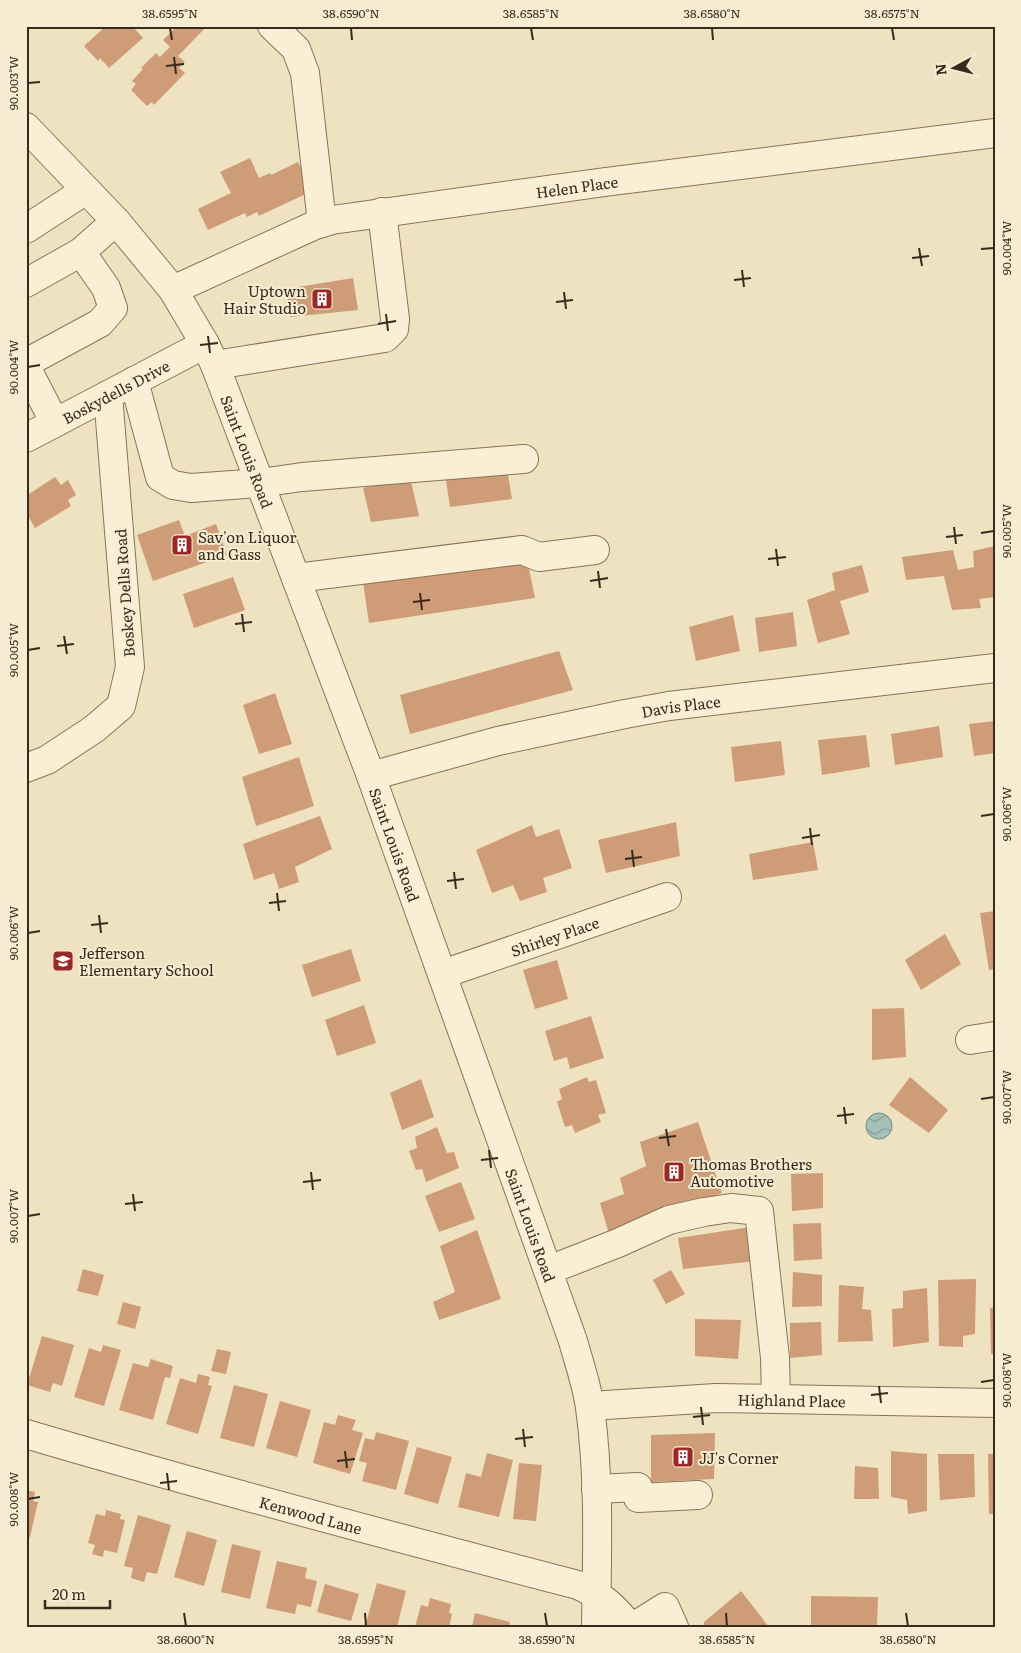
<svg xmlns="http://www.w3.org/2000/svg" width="1021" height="1653" viewBox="0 0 1021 1653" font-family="Literata,serif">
<defs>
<pattern id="water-waves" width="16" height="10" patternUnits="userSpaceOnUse" patternTransform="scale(1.25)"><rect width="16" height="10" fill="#a4c1b9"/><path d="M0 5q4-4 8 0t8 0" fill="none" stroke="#879d96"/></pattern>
</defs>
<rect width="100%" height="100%" fill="#efe2c1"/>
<circle fill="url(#water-waves)" stroke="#6b8f87" cx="879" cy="1126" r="13"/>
<g fill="#ce9c76">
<polygon points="106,26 132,26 143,38 109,68 100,58 98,61 84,46"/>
<polygon points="177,26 207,26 178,56 185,62 179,68 185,73 154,105 152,102 147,106 131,90 136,84 132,81 143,69 141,68 156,53 160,57 170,47 163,40"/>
<polygon points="250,158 259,178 270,173 271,175 298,162 312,191 259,216 257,212 247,217 245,213 208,230 198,209 231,193 220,172"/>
<polygon points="353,278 358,310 290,317 286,289"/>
<polygon points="507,469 512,499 450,507 446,480"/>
<polygon points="55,477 61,485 68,480 76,495 68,500 71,506 35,528 26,512 26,496"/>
<polygon points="410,477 419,516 371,522 363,488"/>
<polygon points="179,520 185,536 216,524 227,555 153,581 137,535"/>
<polygon points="995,546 995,597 979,599 981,608 952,610 944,576 906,580 902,557 953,550 958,570 974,567 973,551"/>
<polygon points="527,559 535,598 369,623 363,582"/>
<polygon points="862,565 869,592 840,601 850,634 818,643 807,600 835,590 832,573"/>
<polygon points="233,577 245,610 194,628 183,594"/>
<polygon points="793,612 797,646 759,652 755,618"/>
<polygon points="733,615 740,651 696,661 689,627"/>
<polygon points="559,651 573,690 410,734 400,695"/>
<polygon points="275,693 292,744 259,754 243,705"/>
<polygon points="995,721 995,753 974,756 969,724"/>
<polygon points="939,726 943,757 895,765 891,734"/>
<polygon points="866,735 870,767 822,775 818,740"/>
<polygon points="781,741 785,775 735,782 731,747"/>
<polygon points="299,757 314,806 256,826 242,777"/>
<polygon points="320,816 332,849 295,867 299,882 279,889 274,873 254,880 243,844"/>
<polygon points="676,822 680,856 606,873 598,840"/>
<polygon points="532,825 536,837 559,829 572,868 543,878 547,892 520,901 513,885 492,893 476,850"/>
<polygon points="813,842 818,870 753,880 749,854"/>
<polygon points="995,911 995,969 989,970 980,913"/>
<polygon points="945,934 961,964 921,990 905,960"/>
<polygon points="351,949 361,981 312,997 302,965"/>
<polygon points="557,960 568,999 535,1009 523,970"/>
<polygon points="364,1005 376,1043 337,1056 325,1020"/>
<polygon points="904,1008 906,1057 872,1060 872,1009"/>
<polygon points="591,1016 604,1058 570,1069 567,1057 554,1061 545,1031"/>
<polygon points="587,1077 589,1082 596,1080 606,1113 598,1115 601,1122 575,1133 572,1125 565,1127 557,1102 562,1099 559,1089"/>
<polygon points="910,1077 948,1110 929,1133 889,1105"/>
<polygon points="421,1079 434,1117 402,1130 390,1093"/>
<polygon points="698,1122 722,1193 609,1234 600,1203 624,1194 620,1178 646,1166 640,1142"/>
<polygon points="437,1127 447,1153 454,1152 459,1168 426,1182 422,1169 416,1170 409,1151 417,1148 415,1137"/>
<polygon points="823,1173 823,1208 792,1211 791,1174"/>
<polygon points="461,1182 475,1219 439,1232 425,1196"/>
<polygon points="821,1223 822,1259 794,1261 793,1224"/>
<polygon points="751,1227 756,1261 683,1269 678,1238"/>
<polygon points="477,1230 501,1299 439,1320 433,1302 455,1292 440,1246"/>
<polygon points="83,1269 104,1275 98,1296 77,1291"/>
<polygon points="671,1270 685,1294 666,1304 653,1280"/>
<polygon points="793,1272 822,1275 822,1306 792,1307"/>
<polygon points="976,1279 975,1334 963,1336 963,1347 939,1346 938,1280"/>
<polygon points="839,1285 864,1287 862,1309 871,1310 873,1341 838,1342"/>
<polygon points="927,1288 929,1342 893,1347 892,1309 903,1308 903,1291"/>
<polygon points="123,1302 141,1307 135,1329 117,1324"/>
<polygon points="995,1307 995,1354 991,1354 990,1308"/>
<polygon points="695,1319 741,1320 738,1359 695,1356"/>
<polygon points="821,1322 822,1355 790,1358 790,1323"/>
<polygon points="42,1336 74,1345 62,1386 53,1383 50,1392 27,1385"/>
<polygon points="103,1345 121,1350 104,1406 74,1397 89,1348 101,1352"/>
<polygon points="217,1349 231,1352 226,1374 211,1371"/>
<polygon points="151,1359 173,1366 170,1378 165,1377 153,1420 119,1410 133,1363 148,1367"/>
<polygon points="198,1374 210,1377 208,1385 212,1386 198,1434 166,1424 180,1378 196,1383"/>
<polygon points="234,1385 268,1394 254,1447 220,1438"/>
<polygon points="280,1401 311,1410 297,1457 266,1448"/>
<polygon points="338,1415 356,1420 352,1430 363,1433 350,1474 313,1463 324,1422 335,1425"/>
<polygon points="376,1432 409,1441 396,1490 362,1481 367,1463 359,1461 365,1438 374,1440"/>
<polygon points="715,1433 714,1479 651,1482 651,1435"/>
<polygon points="417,1447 452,1457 438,1504 404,1494"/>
<polygon points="891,1451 927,1454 927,1511 908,1514 907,1500 891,1497"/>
<polygon points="487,1453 513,1460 499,1517 458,1507 466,1473 481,1477"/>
<polygon points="938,1454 974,1454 975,1497 940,1500"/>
<polygon points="988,1454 995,1454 995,1514 989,1514"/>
<polygon points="519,1463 542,1465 536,1521 513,1519"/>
<polygon points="855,1466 878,1468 879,1499 854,1499"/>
<polygon points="26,1490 35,1492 33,1501 38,1502 30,1537 26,1536"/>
<polygon points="106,1510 121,1514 120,1519 125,1520 117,1553 104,1550 103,1557 92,1554 95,1545 88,1543 96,1514 105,1516"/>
<polygon points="138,1515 171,1525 157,1574 147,1572 144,1582 131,1578 133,1568 124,1566"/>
<polygon points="187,1531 217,1540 204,1586 174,1577"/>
<polygon points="232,1544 261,1551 250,1599 221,1592"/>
<polygon points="277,1561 307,1568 305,1578 317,1581 311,1607 297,1604 295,1614 266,1608"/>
<polygon points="377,1583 406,1591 397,1627 365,1627"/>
<polygon points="325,1584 359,1594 351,1621 317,1612"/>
<polygon points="741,1591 769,1627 703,1627 704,1622"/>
<polygon points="811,1596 878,1597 877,1626 811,1626"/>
<polygon points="430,1598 451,1604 449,1613 452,1614 449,1627 415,1627 421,1605 428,1607"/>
<polygon points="475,1613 510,1622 509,1627 472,1627"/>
</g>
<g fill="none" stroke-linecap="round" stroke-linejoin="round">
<g stroke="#897358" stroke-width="30">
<g id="minor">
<polyline points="272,26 296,49 305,73 322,223"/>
<path id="s1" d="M26,127l90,94 57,69 32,54 10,21 156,411 202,565c6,22 14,44 17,67 10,72 7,146 6,219"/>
<polyline points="26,229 86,190"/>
<polyline points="26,283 81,252 116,221"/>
<path id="s2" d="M173,290l142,-65 17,-5 273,-38 390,-49"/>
<polyline points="26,363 100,323 113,308 106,288 81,252"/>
<polyline points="215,365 385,338 394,329 395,319 382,212"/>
<polyline points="26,367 55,423"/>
<polyline points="134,381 160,477 173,485 191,488 260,483 302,477 524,459"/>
<path id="s3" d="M26,438l179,-94"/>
<polyline points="296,578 522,550 539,557 595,550"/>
<polyline points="26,768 47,760 94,729 121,706 130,667 108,395"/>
<path id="s4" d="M371,776l127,-35 127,-27 44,-8 326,-38"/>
<path id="s5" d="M443,974l224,-77"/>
<polyline points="970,1040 995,1036"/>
<polyline points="549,1270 618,1243 669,1220 704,1212 731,1208 759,1211 775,1358 776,1398"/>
<path id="s6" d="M590,1406l126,-8 279,5"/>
<path id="s7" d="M26,1434c183,54 368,103 552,151 24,11 36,21 52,42"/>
<polyline points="596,1489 638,1487 638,1498 698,1495"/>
<polyline points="633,1627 665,1607 674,1627"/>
</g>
</g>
<use href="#minor" stroke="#f9efd4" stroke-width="28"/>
</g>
<path fill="none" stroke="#382a1d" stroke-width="2" d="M170,28l2,12M351,28l1,12M531,28l2,12M712,28l1,12M892,28l2,12M174,57l2,17M166,66l18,-2M28,83l12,-1M919,248l3,18M981,249l13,-1M912,258l17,-2M742,270l2,17M734,280l17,-2M564,292l2,17M556,302l17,-2M386,314l2,17M378,324l18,-3M208,336l2,17M200,345l18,-2M28,367l12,-2M954,527l2,17M981,533l13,-2M946,537l17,-2M776,549l2,17M768,559l18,-2M598,571l2,17M590,581l18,-3M420,593l2,17M413,602l17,-2M242,614l2,18M235,624l17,-2M64,636l3,18M57,646l17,-2M28,650l12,-2M981,816l13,-2M810,828l2,17M802,838l18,-3M632,850l2,17M625,859l17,-2M454,872l2,17M447,881l17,-2M277,893l2,18M269,903l17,-2M99,915l2,18M91,925l17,-2M28,933l12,-2M981,1099l13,-2M844,1107l2,17M837,1116l17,-2M666,1129l3,17M659,1138l17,-2M489,1150l2,18M481,1160l17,-2M311,1172l2,18M303,1182l18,-2M133,1194l2,17M125,1204l18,-2M28,1216l12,-2M981,1382l13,-2M879,1386l2,17M871,1395l17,-2M701,1407l2,18M693,1417l17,-2M523,1429l2,18M515,1439l18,-2M345,1451l2,17M337,1461l18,-2M167,1473l2,17M160,1483l17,-2M28,1499l12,-2M184,1613l2,13M365,1613l1,13M545,1613l2,13M726,1613l1,13M906,1613l2,13"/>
<defs>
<g id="building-square" transform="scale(1.125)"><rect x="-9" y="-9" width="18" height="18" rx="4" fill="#992827" stroke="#f6ecd1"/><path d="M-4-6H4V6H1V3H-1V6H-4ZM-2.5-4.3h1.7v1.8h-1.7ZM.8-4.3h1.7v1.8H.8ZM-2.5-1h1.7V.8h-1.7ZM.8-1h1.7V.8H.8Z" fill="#fff"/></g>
<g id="school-square" transform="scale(1.125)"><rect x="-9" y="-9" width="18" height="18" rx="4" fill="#992827" stroke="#f6ecd1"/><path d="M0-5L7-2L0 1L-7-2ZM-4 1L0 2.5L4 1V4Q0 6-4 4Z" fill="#fff"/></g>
</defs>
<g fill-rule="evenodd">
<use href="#building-square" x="322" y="299"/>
<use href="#building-square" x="182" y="545"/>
<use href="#school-square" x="63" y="961"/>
<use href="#building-square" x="674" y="1172"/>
<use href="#building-square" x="683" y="1457"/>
</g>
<g text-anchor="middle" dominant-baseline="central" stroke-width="4" stroke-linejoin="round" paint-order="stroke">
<g font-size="15" fill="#382a1d" stroke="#f6ecd1">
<text stroke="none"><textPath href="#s2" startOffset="421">Helen Place</textPath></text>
<text stroke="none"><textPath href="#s3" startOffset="101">Boskydells Drive</textPath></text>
<text stroke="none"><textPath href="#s1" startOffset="398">Saint Louis Road</textPath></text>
<text transform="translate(124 593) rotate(-94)">Boskey Dells Road</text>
<text stroke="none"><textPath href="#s4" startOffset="318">Davis Place</textPath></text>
<text stroke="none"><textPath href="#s1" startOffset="818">Saint Louis Road</textPath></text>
<text stroke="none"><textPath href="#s5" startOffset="118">Shirley Place</textPath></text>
<text stroke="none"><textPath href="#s1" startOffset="1222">Saint Louis Road</textPath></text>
<text stroke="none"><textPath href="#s6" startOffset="202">Highland Place</textPath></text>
<text stroke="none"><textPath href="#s7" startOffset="296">Kenwood Lane</textPath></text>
</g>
<g font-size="15" fill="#382a1d" stroke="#f6ecd1" text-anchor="start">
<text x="306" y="290" text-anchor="end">Uptown<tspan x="306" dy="17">Hair Studio</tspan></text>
<text x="198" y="536">Sav'on Liquor<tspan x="198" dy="17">and Gass</tspan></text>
<text x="79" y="952">Jefferson<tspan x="79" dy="17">Elementary School</tspan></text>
<text x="690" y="1163">Thomas Brothers<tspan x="690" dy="17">Automotive</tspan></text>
<text x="699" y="1457">JJ's Corner</text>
</g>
</g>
<rect width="1021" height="1653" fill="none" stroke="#f6ecd1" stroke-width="55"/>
<g transform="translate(954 68) rotate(263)" stroke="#f6ecd1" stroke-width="4" paint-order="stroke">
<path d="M0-4L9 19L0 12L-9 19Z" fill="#382a1d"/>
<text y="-8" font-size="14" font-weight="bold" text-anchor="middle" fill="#382a1d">N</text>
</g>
<path d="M45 1600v8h65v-8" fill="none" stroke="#382a1d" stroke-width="2.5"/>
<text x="52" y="1600" font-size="15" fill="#382a1d" stroke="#f6ecd1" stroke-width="4" paint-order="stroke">20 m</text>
<rect x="28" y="28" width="966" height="1598" fill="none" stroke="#382a1d" stroke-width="2"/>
<g font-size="12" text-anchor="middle" fill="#382a1d">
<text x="170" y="18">38.6595°N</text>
<text x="351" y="18">38.6590°N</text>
<text x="531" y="18">38.6585°N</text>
<text x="712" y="18">38.6580°N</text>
<text x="892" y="18">38.6575°N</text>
<text transform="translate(14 83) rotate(-90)" y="4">90.003°W</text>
<text transform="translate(1007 248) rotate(-90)" y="4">90.004°W</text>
<text transform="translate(14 367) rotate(-90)" y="4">90.004°W</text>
<text transform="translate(1007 531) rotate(-90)" y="4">90.005°W</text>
<text transform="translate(14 650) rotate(-90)" y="4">90.005°W</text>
<text transform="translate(1007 814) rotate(-90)" y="4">90.006°W</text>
<text transform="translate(14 933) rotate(-90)" y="4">90.006°W</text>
<text transform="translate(1007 1097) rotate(-90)" y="4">90.007°W</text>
<text transform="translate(14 1216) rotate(-90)" y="4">90.007°W</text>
<text transform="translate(1007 1380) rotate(-90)" y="4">90.008°W</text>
<text transform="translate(14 1499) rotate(-90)" y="4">90.008°W</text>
<text x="186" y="1644">38.6600°N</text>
<text x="366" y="1644">38.6595°N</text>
<text x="547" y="1644">38.6590°N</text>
<text x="727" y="1644">38.6585°N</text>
<text x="908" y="1644">38.6580°N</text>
</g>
</svg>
